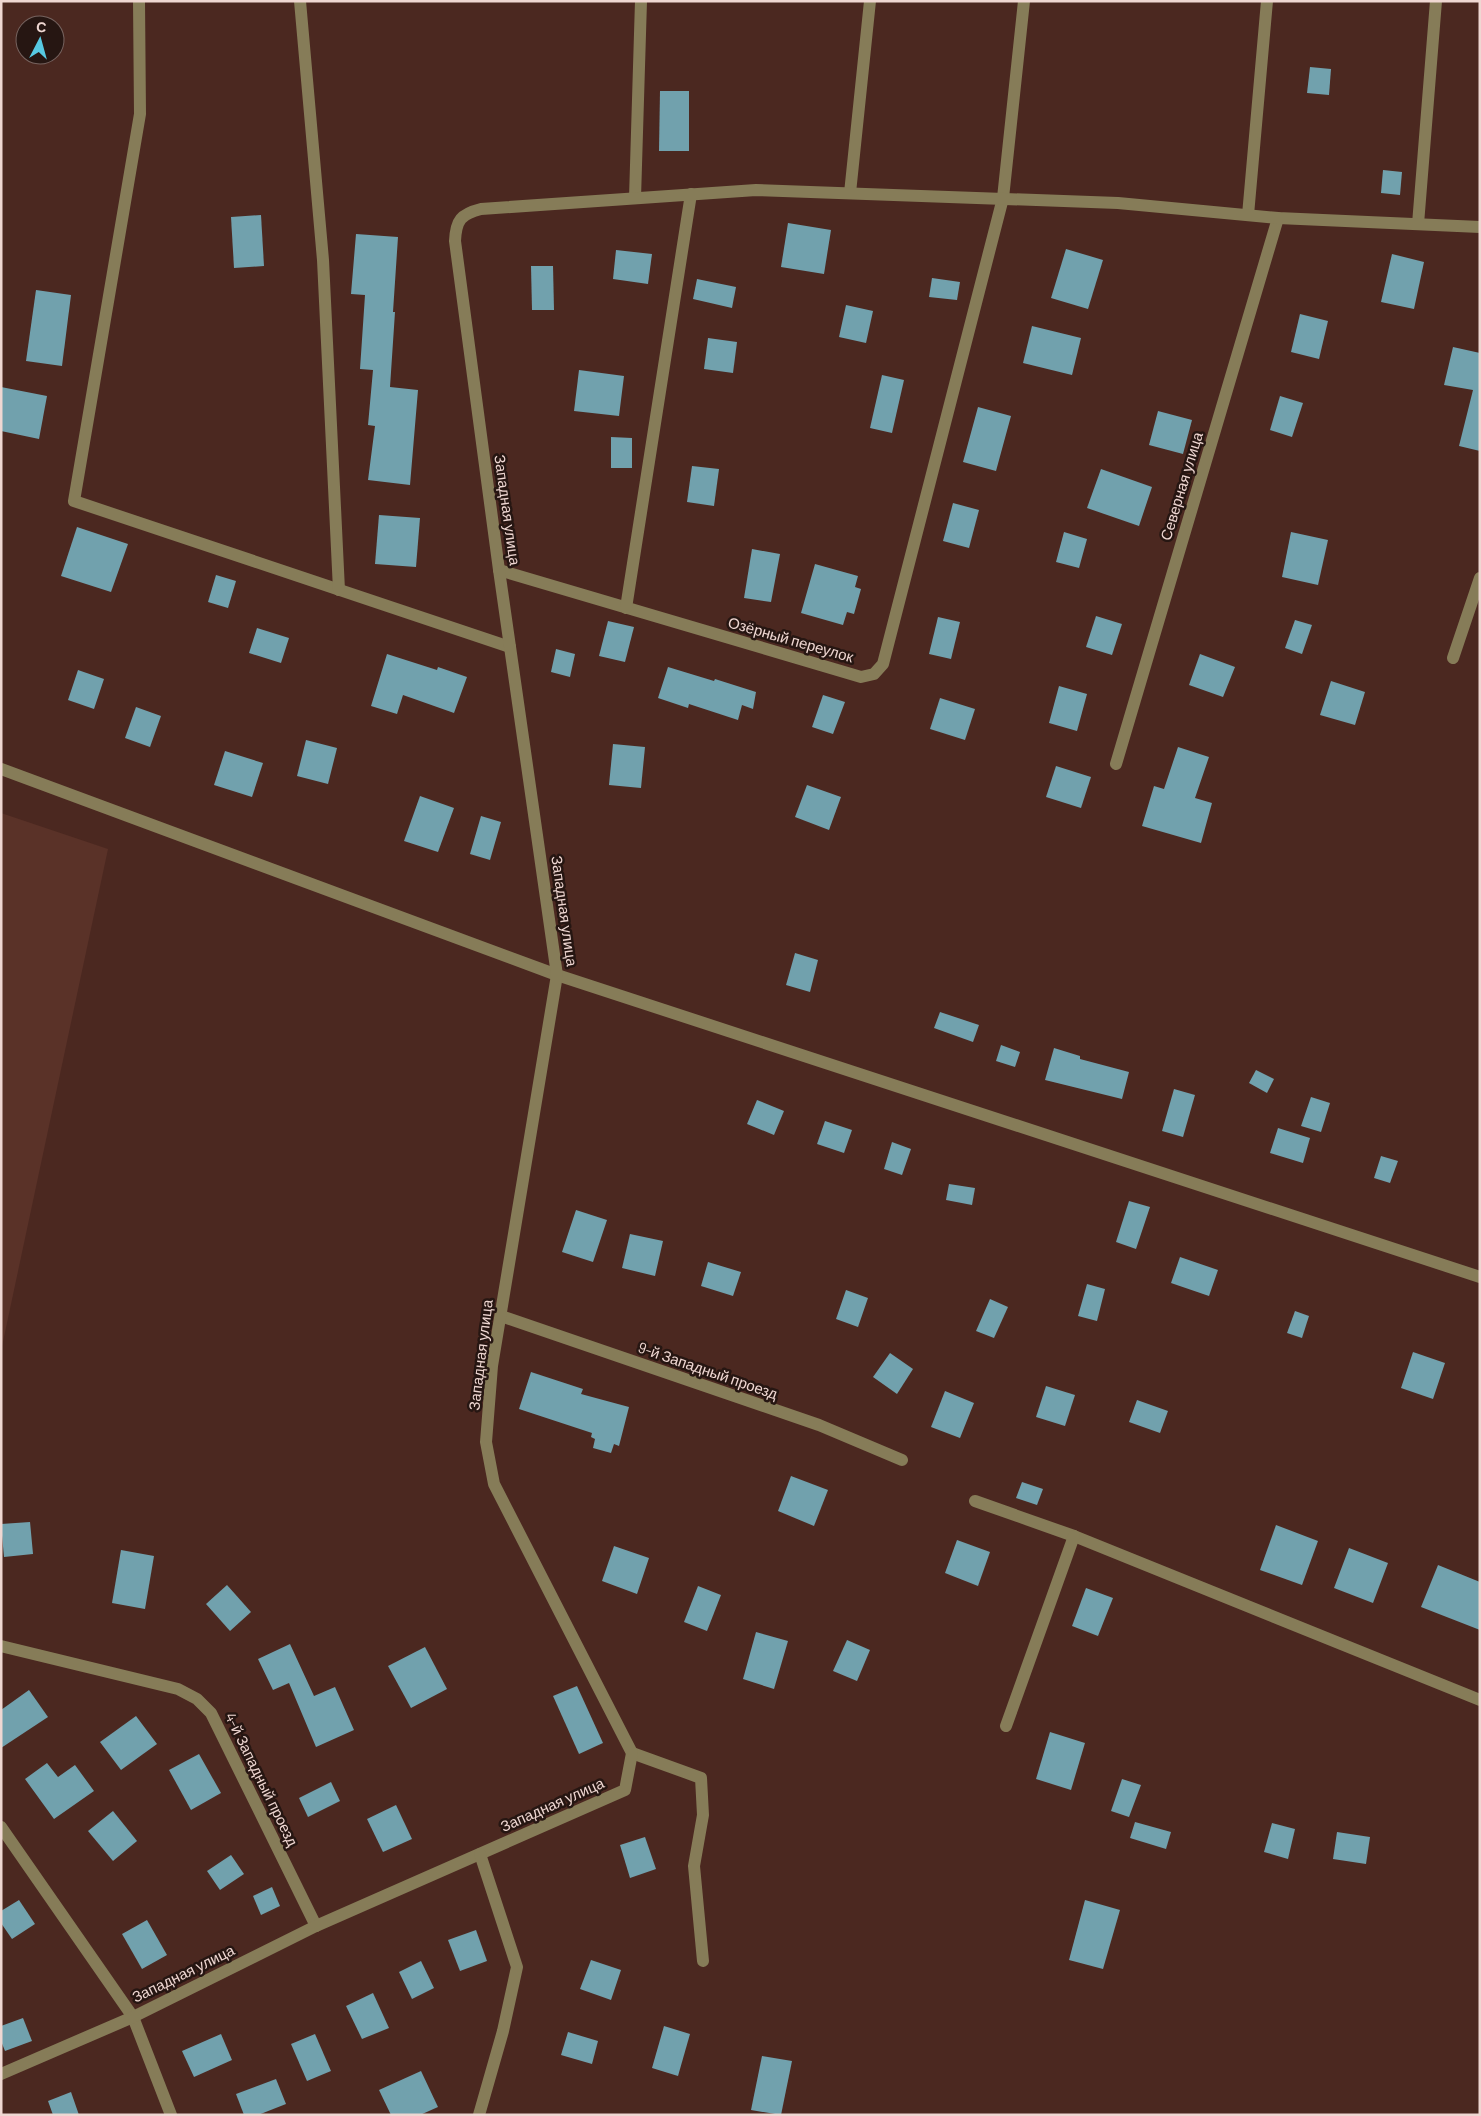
<svg xmlns="http://www.w3.org/2000/svg" width="1481" height="2116" viewBox="0 0 1481 2116" font-family="Barlow,sans-serif">
<rect width="100%" height="100%" fill="#4b2820"/>
<polygon fill="#5a3228" points="1,813 108,849 1,1351"/>
<g fill="#71a1ad">
<polygon points="1310,67 1331,69 1329,95 1307,93"/>
<polygon points="660,91 689,91 689,151 659,151"/>
<polygon points="1383,170 1402,172 1400,195 1381,193"/>
<polygon points="261,215 264,266 234,268 231,217"/>
<polygon points="788,223 831,230 824,274 781,267"/>
<polygon points="356,234 398,237 393,312 395,312 390,387 418,390 410,485 368,480 375,426 368,425 373,370 360,369 365,295 351,294"/>
<polygon points="1066,249 1103,260 1088,309 1051,298"/>
<polygon points="616,250 652,254 648,284 613,279"/>
<polygon points="1392,254 1424,262 1414,309 1381,302"/>
<polygon points="531,266 553,266 554,310 532,310"/>
<polygon points="932,278 960,282 957,300 929,297"/>
<polygon points="697,279 736,287 732,308 693,299"/>
<polygon points="36,290 71,295 62,366 26,361"/>
<polygon points="846,305 873,311 866,343 839,337"/>
<polygon points="1300,314 1328,321 1319,359 1291,352"/>
<polygon points="1032,326 1081,338 1072,375 1023,363"/>
<polygon points="708,338 737,342 733,373 704,369"/>
<polygon points="1453,347 1480,353 1480,451 1459,446 1473,390 1444,385"/>
<polygon points="579,370 624,376 619,416 574,411"/>
<polygon points="882,375 904,380 892,433 870,428"/>
<polygon points="1,387 47,396 39,439 1,431"/>
<polygon points="1280,396 1303,403 1292,437 1270,430"/>
<polygon points="978,407 1011,416 996,471 963,462"/>
<polygon points="1158,411 1192,420 1183,454 1149,445"/>
<polygon points="611,437 632,438 632,468 611,468"/>
<polygon points="692,466 719,469 714,506 687,502"/>
<polygon points="1101,469 1152,487 1139,526 1087,508"/>
<polygon points="953,503 979,510 969,548 943,541"/>
<polygon points="379,515 420,518 416,567 375,564"/>
<polygon points="77,527 128,544 111,592 61,576"/>
<polygon points="1064,532 1087,539 1079,568 1056,562"/>
<polygon points="1291,532 1328,540 1318,585 1282,577"/>
<polygon points="752,549 780,554 771,602 744,598"/>
<polygon points="815,564 858,576 855,587 861,589 854,614 847,612 843,625 801,613"/>
<polygon points="216,575 236,581 228,608 208,602"/>
<polygon points="1096,616 1122,624 1112,655 1086,647"/>
<polygon points="938,617 960,622 951,659 929,654"/>
<polygon points="1295,620 1312,625 1302,654 1285,648"/>
<polygon points="608,621 634,627 625,662 599,656"/>
<polygon points="257,628 289,638 281,663 249,653"/>
<polygon points="556,649 575,654 570,677 551,672"/>
<polygon points="387,654 437,670 438,667 467,677 454,713 403,695 397,714 371,706"/>
<polygon points="1200,654 1235,667 1223,697 1189,685"/>
<polygon points="668,667 714,681 715,679 756,692 753,709 742,705 738,720 689,704 688,708 658,698"/>
<polygon points="78,670 104,679 94,709 68,700"/>
<polygon points="1331,681 1365,692 1355,725 1320,715"/>
<polygon points="1059,686 1087,694 1077,731 1049,723"/>
<polygon points="823,695 845,702 833,734 812,727"/>
<polygon points="940,698 975,709 965,740 930,729"/>
<polygon points="136,707 161,716 150,747 125,738"/>
<polygon points="306,740 337,748 328,784 297,776"/>
<polygon points="613,744 645,747 641,788 609,785"/>
<polygon points="1178,747 1209,757 1195,798 1212,803 1201,843 1142,826 1154,786 1164,789"/>
<polygon points="225,751 263,763 252,797 214,785"/>
<polygon points="1056,766 1091,777 1081,808 1046,797"/>
<polygon points="807,785 841,797 829,830 795,817"/>
<polygon points="420,796 454,808 438,852 404,841"/>
<polygon points="481,816 501,822 490,860 470,854"/>
<polygon points="795,953 818,960 810,992 786,985"/>
<polygon points="940,1012 979,1025 973,1042 934,1028"/>
<polygon points="1001,1045 1020,1052 1015,1067 996,1061"/>
<polygon points="1054,1048 1080,1056 1080,1059 1129,1072 1122,1099 1045,1080"/>
<polygon points="1256,1070 1274,1079 1267,1093 1249,1083"/>
<polygon points="1174,1089 1195,1095 1183,1137 1162,1131"/>
<polygon points="1311,1097 1330,1103 1321,1132 1301,1126"/>
<polygon points="757,1100 784,1111 774,1135 747,1124"/>
<polygon points="825,1121 852,1130 844,1153 817,1144"/>
<polygon points="1278,1128 1310,1138 1303,1163 1270,1153"/>
<polygon points="892,1142 911,1149 902,1175 884,1169"/>
<polygon points="1381,1156 1398,1161 1390,1183 1374,1178"/>
<polygon points="949,1184 975,1188 972,1205 946,1200"/>
<polygon points="1129,1201 1150,1207 1136,1249 1116,1242"/>
<polygon points="576,1210 607,1220 593,1262 562,1252"/>
<polygon points="630,1234 663,1241 655,1276 622,1268"/>
<polygon points="1180,1257 1218,1270 1209,1296 1171,1283"/>
<polygon points="708,1262 741,1272 733,1296 701,1286"/>
<polygon points="1087,1284 1105,1289 1097,1321 1078,1316"/>
<polygon points="846,1290 868,1298 858,1327 836,1319"/>
<polygon points="990,1299 1008,1307 994,1338 976,1331"/>
<polygon points="1295,1311 1309,1316 1302,1338 1287,1333"/>
<polygon points="1413,1352 1445,1363 1433,1399 1401,1388"/>
<polygon points="890,1353 913,1369 897,1394 873,1377"/>
<polygon points="531,1372 583,1389 581,1394 629,1407 619,1446 614,1444 611,1453 593,1448 595,1439 591,1437 592,1433 519,1409"/>
<polygon points="1046,1386 1075,1395 1065,1426 1036,1417"/>
<polygon points="945,1391 974,1403 960,1438 931,1427"/>
<polygon points="1137,1400 1168,1411 1160,1433 1129,1422"/>
<polygon points="791,1476 828,1490 814,1526 778,1511"/>
<polygon points="1022,1482 1043,1489 1037,1505 1016,1498"/>
<polygon points="30,1522 33,1554 4,1557 1,1524"/>
<polygon points="1276,1525 1318,1541 1302,1585 1260,1570"/>
<polygon points="957,1540 990,1552 978,1586 945,1573"/>
<polygon points="614,1546 649,1558 637,1594 602,1581"/>
<polygon points="1349,1548 1388,1563 1373,1603 1334,1588"/>
<polygon points="121,1550 154,1556 145,1609 112,1603"/>
<polygon points="1438,1565 1480,1582 1480,1630 1421,1607"/>
<polygon points="227,1585 251,1612 230,1631 206,1604"/>
<polygon points="698,1586 721,1595 707,1631 684,1622"/>
<polygon points="1086,1588 1113,1598 1098,1636 1072,1626"/>
<polygon points="756,1632 788,1641 774,1689 743,1679"/>
<polygon points="847,1640 870,1650 857,1681 833,1671"/>
<polygon points="290,1644 314,1696 335,1687 354,1730 316,1747 289,1683 273,1690 258,1659"/>
<polygon points="425,1647 447,1689 411,1708 388,1666"/>
<polygon points="577,1686 603,1743 579,1754 553,1696"/>
<polygon points="29,1690 48,1717 1,1748 1,1710"/>
<polygon points="136,1716 157,1744 121,1770 100,1742"/>
<polygon points="1050,1732 1085,1743 1071,1790 1036,1779"/>
<polygon points="199,1754 221,1793 191,1810 169,1770"/>
<polygon points="47,1763 58,1777 75,1765 94,1791 54,1819 25,1779"/>
<polygon points="1122,1779 1141,1785 1129,1817 1111,1811"/>
<polygon points="331,1782 340,1801 308,1817 299,1798"/>
<polygon points="396,1805 412,1839 383,1852 367,1819"/>
<polygon points="113,1811 137,1841 113,1861 88,1831"/>
<polygon points="1135,1822 1171,1832 1166,1849 1130,1838"/>
<polygon points="1272,1823 1295,1829 1288,1859 1264,1852"/>
<polygon points="1337,1832 1370,1837 1366,1864 1333,1859"/>
<polygon points="645,1837 656,1869 630,1878 620,1845"/>
<polygon points="231,1855 244,1874 220,1890 207,1871"/>
<polygon points="272,1887 280,1906 261,1915 253,1896"/>
<polygon points="19,1900 35,1924 12,1939 1,1923 1,1911"/>
<polygon points="1085,1900 1120,1910 1103,1969 1069,1960"/>
<polygon points="147,1920 167,1955 142,1969 122,1934"/>
<polygon points="476,1930 487,1961 460,1971 448,1940"/>
<polygon points="591,1960 621,1970 611,2000 580,1989"/>
<polygon points="421,1961 434,1988 412,1999 399,1972"/>
<polygon points="373,1993 389,2028 362,2039 346,2006"/>
<polygon points="23,2018 32,2041 5,2051 1,2041 1,2026"/>
<polygon points="664,2026 690,2034 678,2076 652,2068"/>
<polygon points="568,2032 598,2041 592,2064 561,2055"/>
<polygon points="221,2034 232,2060 194,2077 182,2051"/>
<polygon points="315,2034 331,2071 307,2081 291,2044"/>
<polygon points="762,2056 792,2061 781,2115 751,2110"/>
<polygon points="421,2071 438,2107 420,2115 391,2115 379,2090"/>
<polygon points="276,2079 286,2104 258,2115 244,2115 236,2094"/>
<polygon points="71,2092 79,2115 53,2115 48,2101"/>
</g>
<g fill="none" stroke-linecap="round" stroke-linejoin="round">
<g stroke="#867c58" stroke-width="12">
<polyline points="139,1 140,114 74,501 510,647"/>
<polyline points="300,1 323,260 339,590"/>
<polyline points="850,193 870,1"/>
<polyline points="635,198 641,1"/>
<polyline points="1248,215 1267,1"/>
<polyline points="1418,224 1436,1"/>
<polyline points="499,570 861,677 874,674 883,664 1003,198 1024,1"/>
<polyline points="626,608 691,194"/>
<polyline points="1453,658 1480,578"/>
<polyline points="1116,764 1278,218"/>
<polyline points="1,769 557,975 1480,1277"/>
<polyline points="501,1316 819,1425 902,1460"/>
<polyline points="975,1501 1074,1536 1480,1700"/>
<polyline points="1,1646 178,1689 197,1699 211,1713 316,1926"/>
<polyline points="1006,1726 1074,1536"/>
<polyline points="632,1753 701,1778 703,1815 694,1866 703,1961"/>
<polyline points="1,1827 133,2017 171,2115"/>
<path d="M1,2074l132,-57 183,-91 309,-136 7,-37 -138,-269 -8,-42 6,-76 65,-391 -58,-405 -44,-329c1,-21 6,-27 26,-32l275,-19 362,13 160,15 202,9"/>
<polyline points="479,2115 503,2031 517,1967 480,1854"/>
</g>
</g>
<g text-anchor="middle" dominant-baseline="central" stroke-width="5" stroke-linejoin="round" paint-order="stroke">
<g font-size="15" fill="#efd7d2" stroke="#261612">
<text transform="translate(1181 486) rotate(-73)">Северная улица</text>
<text transform="translate(508 510) rotate(82)">Западная улица</text>
<text transform="translate(791 639) rotate(16)">Озёрный переулок</text>
<text transform="translate(565 911) rotate(82)">Западная улица</text>
<text transform="translate(480 1355) rotate(-83)">Западная улица</text>
<text transform="translate(708 1370) rotate(19)">9-й Западный проезд</text>
<text transform="translate(262 1779) rotate(64)">4-й Западный проезд</text>
<text transform="translate(552 1804) rotate(-24)">Западная улица</text>
<text transform="translate(183 1973) rotate(-26)">Западная улица</text>
</g>
</g>
<rect width="1481" height="2116" fill="none" stroke="#efd7d2" stroke-width="5"/>
<g transform="translate(40 40) rotate(6)"><circle r="24" fill="#261612" stroke="#76635f"/>
<path d="M0-4L9 19L0 12L-9 19Z" fill="#57c9e2"/>
<text y="-8" font-size="14" font-weight="bold" text-anchor="middle" fill="#efd7d2">С</text>
</g>
</svg>
